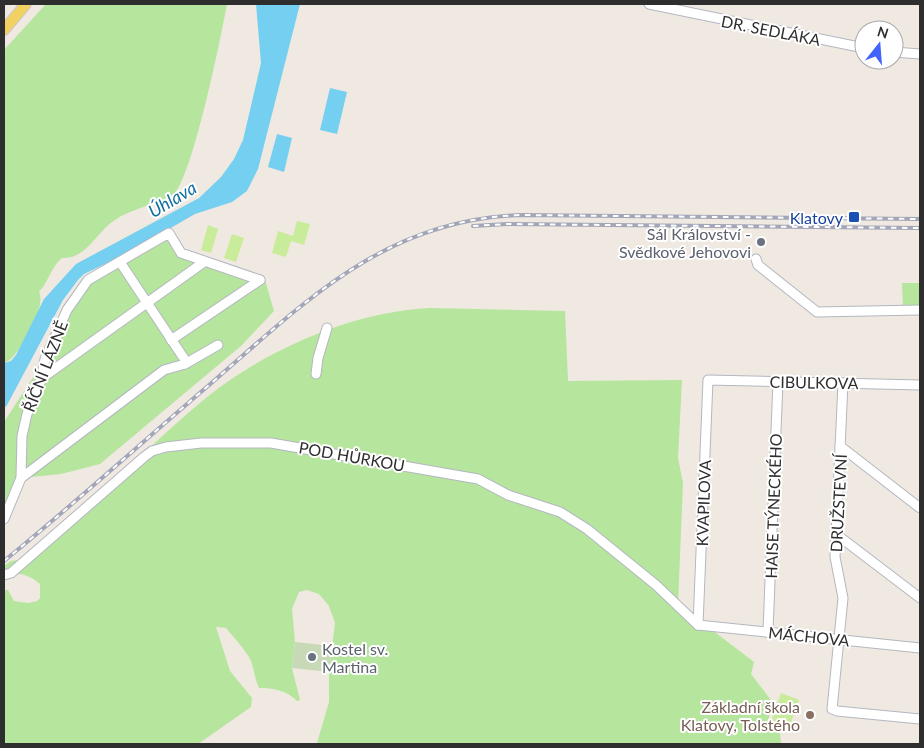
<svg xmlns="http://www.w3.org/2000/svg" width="924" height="748" viewBox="0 0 924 748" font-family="Lato,sans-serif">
<rect width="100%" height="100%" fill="#efe9e1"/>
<g fill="#b6e59e">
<path d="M46,4h181c-6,33 -34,170 -53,190 -8,7 -46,16 -59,26 -19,12 -28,39 -53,38 -11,9 -13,23 -23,34 8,15 -20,66 -35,71v-313z"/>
<polygon points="169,233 177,248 233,272 265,280 274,311 241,346 100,464 61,474 21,478 4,507 4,422 45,359 81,288"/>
<polygon points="902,283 920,283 920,306 903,307"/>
<path d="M430,308l135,3 3,70 114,-1 -4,78 5,25 -5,121 76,58 -3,12 23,30 -8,21 14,8 1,11h-468l4,-1 12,-41v-30l6,-49 -6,-17 -10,-12 -12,-4 -8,2 -7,17 3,33 -3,26 8,32 -3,1c-11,-11 -23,-13 -38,-13 -4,-8 -5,-19 -8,-27 -6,-12 -16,-22 -25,-33l-10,-1 14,44 22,27 -1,9 -53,37h-194v-154h4l6,11 14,2 9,-2 3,-3v-14c-12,-10 -21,-12 -36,-9v-9l7,-5 7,-1c37,-31 74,-61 110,-93 30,-26 60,-56 92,-80 60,-43 136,-75 210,-79z"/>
</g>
<polygon fill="#c8d9b8" points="295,642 332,646 329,672 292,668"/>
<g fill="#c9ec9a">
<polygon points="297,221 310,224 304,245 291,241 286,257 272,253 278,231 293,236"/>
<polygon points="208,225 218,229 211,253 201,250"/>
<polygon points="232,234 244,238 236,262 224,258"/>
<polygon points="781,693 799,700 788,731 770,725"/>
</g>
<g fill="#75cff0">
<polygon points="256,4 300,4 258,169 247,191 232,202 195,214 122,256 84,274 78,280 63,300 6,407 4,405 4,363 11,361 16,355 44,299 76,264 199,198 221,177 234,159 243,140 261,63"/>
<polygon points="330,88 347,92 337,134 320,130"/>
<polygon points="277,134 292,138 284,172 268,167"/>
</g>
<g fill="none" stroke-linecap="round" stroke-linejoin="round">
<g stroke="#b4b7c1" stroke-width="11">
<g id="minor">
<polyline points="649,4 864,48"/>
<polyline points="894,52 920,54"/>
<polyline points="756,259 758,265 817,312 920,310"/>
<polyline points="171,340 260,280"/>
<polyline points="185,364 218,345"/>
<polyline points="316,374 318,358 327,328"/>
<polyline points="42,378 204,262"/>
<polyline points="843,383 835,557 843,598 832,709 837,711 920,719"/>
<polyline points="840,446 920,508"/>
<polyline points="21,478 164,370 185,364 185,360 120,262"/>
<polyline points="4,519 21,478 22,436 27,414 41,380 45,359 67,310 88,280 169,233 181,253 260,280"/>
<polyline points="836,534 920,598"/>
<polyline points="4,575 11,573 144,457 152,451 166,447 201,443 271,443 478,479 508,495 560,512 587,529 656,585 698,625"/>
<polyline points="698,625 708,380 920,385"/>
<polyline points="698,625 920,648"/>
<polyline points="768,631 778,381"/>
</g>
</g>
<g stroke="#c9c9c9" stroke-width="12">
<polyline id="major" points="4,30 26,4"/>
</g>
<use href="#minor" stroke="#fff" stroke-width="9"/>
<use href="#major" stroke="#f2d163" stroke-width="10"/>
<g stroke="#a3a6b8" stroke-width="4">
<g id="rail">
<polyline points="473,226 507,224 920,228"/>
<path d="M4,561c69,-56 136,-117 204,-175 97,-84 177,-167 314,-171l398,4"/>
</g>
</g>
<use href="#rail" stroke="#fff" stroke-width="2" stroke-dasharray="5.5" stroke-linecap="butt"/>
</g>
<rect fill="#1a4fb4" stroke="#fff" stroke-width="2" x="848" y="211" width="12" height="12" rx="2.5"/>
<g fill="#6b7280" stroke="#fff" stroke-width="2">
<circle cx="761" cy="242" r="5"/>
<circle cx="312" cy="657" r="5"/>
</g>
<circle fill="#8d6e63" stroke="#fff" stroke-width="2" cx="810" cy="715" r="5"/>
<g text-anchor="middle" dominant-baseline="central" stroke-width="4" stroke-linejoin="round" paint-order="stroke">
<g font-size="16" fill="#2e2e2e" stroke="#fff">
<text transform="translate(771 30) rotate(11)">DR. SEDLÁKA</text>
<text transform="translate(45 366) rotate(-69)">ŘÍČNÍ LÁZNĚ</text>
<text transform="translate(814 382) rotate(1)">CIBULKOVA</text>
<text transform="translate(352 456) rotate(10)">POD HŮRKOU</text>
<text transform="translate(703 503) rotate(-88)">KVAPILOVA</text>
<text transform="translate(838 503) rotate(-87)">DRUŽSTEVNÍ</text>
<text transform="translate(773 506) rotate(-88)">HAISE TÝNECKÉHO</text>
<text transform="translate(809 636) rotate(6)">MÁCHOVA</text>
</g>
<g font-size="16" fill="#164399" stroke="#fff" text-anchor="end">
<text x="843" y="217">Klatovy</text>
</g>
<g font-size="16" fill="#5b616d" stroke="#fff" text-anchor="end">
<text x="751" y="233">Sál Království -<tspan x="751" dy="18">Svědkové Jehovovi</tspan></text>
<text x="322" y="648" text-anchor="start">Kostel sv.<tspan x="322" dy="18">Martina</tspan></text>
</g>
<g font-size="16" fill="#785e54" stroke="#fff" text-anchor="end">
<text x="800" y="706">Základní škola<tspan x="800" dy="18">Klatovy, Tolstého</tspan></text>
</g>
<g font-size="18" font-style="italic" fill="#0d6fa3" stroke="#fff">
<text transform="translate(172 199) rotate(-31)">Úhlava</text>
</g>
</g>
<rect width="924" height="748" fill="none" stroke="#2e2e2e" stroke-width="10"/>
<g transform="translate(879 45) rotate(17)"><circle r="24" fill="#ffffff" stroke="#ababab"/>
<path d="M0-4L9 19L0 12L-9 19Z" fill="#4264fb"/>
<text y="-8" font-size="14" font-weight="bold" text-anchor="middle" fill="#2e2e2e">N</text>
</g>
</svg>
